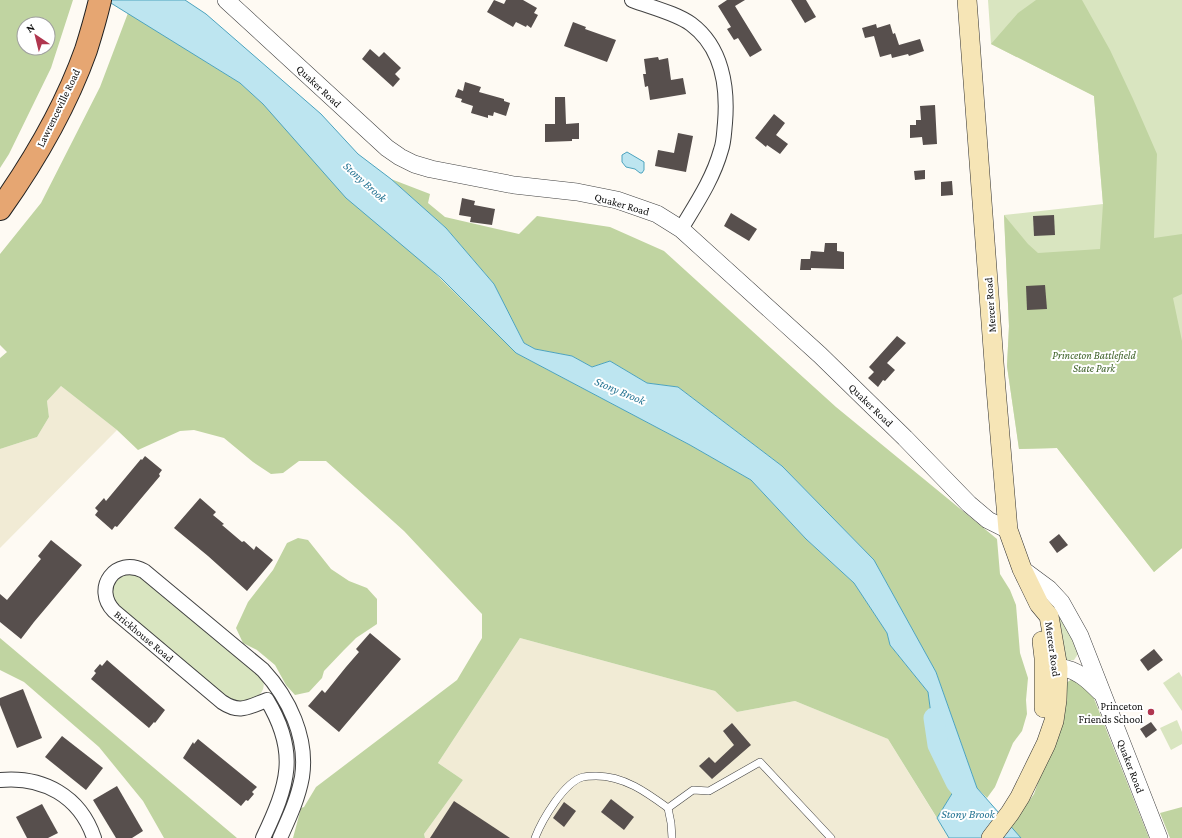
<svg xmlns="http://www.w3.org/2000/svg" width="1182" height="838" viewBox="0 0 1182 838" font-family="'Crimson Pro',serif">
<rect width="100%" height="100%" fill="#fefaf3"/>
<g fill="#f1ebd5">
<polygon points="61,386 117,430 0,548 0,449 37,437 49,417 47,401"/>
<polygon points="520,638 715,691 737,712 795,701 888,739 949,838 425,838 424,834 463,780 438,763"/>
</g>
<g fill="#d9e5c0">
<polygon points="988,0 1182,0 1182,548 1154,572 1057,448 1019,449 1007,366 1009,326 1004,215 1103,204 1094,96 991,44"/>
<path d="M136,571l127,108c4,14 -8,22 -20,24 -5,0 -12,-2 -17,-3l-114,-97v-25z"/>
<polygon points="1056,613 1066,624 1078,654 1074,660 1066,661"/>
<polygon points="1179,672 1182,677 1182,711 1163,683"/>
<polygon points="1177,720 1182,732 1182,744 1171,750 1160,728"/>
</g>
<g fill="#c0d4a1" fill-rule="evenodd">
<path d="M0,0h73l-22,68 -42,86 -9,14zM24,24h24v24h-24z"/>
<polygon points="1036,0 1082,0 1110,50 1133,99 1157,154 1154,238 1182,234 1182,294 1173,298 1182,341 1182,548 1154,572 1057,448 1019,449 1007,366 1009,326 1004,215 1028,244 1038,253 1100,249 1103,204 1094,96 991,44 1018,13"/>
<polygon points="128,13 240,83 263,104 516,353 690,445 751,480 806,539 854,583 887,633 890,645 928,692 934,737 956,782 953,792 937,818 888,739 795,701 737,712 715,691 520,638 438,763 463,780 424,834 425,838 293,838 301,808 304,807 316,787 457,680 482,638 482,614 404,531 326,461 299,461 283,473 271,474 253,462 224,438 194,430 180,431 138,450 117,430 61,386 47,401 49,417 37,437 0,449 0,358 7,352 0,345 0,254 41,203 100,87"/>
<polygon points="391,179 430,194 428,203 445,217 519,234 537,216 610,227 664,251 836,407 997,539 1000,574 1010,590 1016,605 1020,653 1028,678 1026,700 1027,714 1022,731 1013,743 995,787 987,798 977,788 936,672 874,560 782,466 678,387 647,383 610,361 592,367 572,356 535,349 524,343 494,284 446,228"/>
<polygon points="298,538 308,540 331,569 349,581 367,588 377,599 377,624 356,638 344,650 324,671 322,678 309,692 295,695 286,685 275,665 257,650 243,643 236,628 248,602 273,570 287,543"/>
<polygon points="0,638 237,838 164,838 143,801 99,747 24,682 0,670"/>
<polygon points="1072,679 1078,680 1093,696 1149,838 1021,838 1010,826 1034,794 1054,738 1066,683"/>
<polygon points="1182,807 1182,838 1170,838 1160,813"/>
</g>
<g fill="#bde5f0" stroke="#4ca3be">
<polygon points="106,0 185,0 206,14 321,114 358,154 391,179 446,228 494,284 524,343 535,349 572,356 592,367 610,361 647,383 678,387 782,466 874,560 936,672 977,788 1021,838 949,838 937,818 953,792 956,782 934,737 928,692 890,645 887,633 854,583 806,539 751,480 690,445 516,353 441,278 346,198 263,104 240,83"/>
<polygon points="627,152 644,162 644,170 642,173 640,173 635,169 626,167 622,162 622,155"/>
</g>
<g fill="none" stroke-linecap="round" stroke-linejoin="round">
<polyline stroke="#bde5f0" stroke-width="21" points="934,718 938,745 956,782 974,804"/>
</g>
<g fill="#574f4d">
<polygon points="494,0 504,4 506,0 523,0 537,8 534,13 538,15 531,28 527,25 526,27 516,22 513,27 487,12"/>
<polygon points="727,0 745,0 735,6 762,50 750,57 738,38 734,40 727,29 731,27 718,6"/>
<polygon points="791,0 806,0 816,17 805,23"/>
<polygon points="573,22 586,27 585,29 616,40 607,62 564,46"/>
<polygon points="876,24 877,28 890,24 893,34 895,33 899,45 920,39 924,51 909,56 908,54 892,58 891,54 880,57 874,36 865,38 862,28"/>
<polygon points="370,49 379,57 384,52 401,68 395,74 400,79 393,87 362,59"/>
<polygon points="658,57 659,60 668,58 671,80 683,78 686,94 650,100 648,86 645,87 643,74 646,74 644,59"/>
<polygon points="465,82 481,87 479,92 504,99 504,101 510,103 506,116 494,112 493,116 488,115 488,118 471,113 473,106 461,102 462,99 455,97 458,89 463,91"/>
<polygon points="555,97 565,97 566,124 579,123 579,139 572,139 572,141 545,142 545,124 555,124"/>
<polygon points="935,105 937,144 923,145 922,137 910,138 910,125 916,125 916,120 921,120 920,106"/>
<polygon points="774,114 785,123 776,135 788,144 780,154 767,145 766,147 755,138"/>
<polygon points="678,133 693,136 686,172 655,166 658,150 674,153"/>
<polygon points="925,170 925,179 915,180 914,171"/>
<polygon points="952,181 953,195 941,196 941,182"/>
<polygon points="462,198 475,201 474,205 495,209 492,225 470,222 471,217 459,215"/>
<polygon points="731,213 757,229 749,241 724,226"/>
<polygon points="1054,215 1055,235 1034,236 1033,216"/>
<polygon points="825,243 837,243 837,251 844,252 844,269 811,268 811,270 800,270 801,259 810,259 811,251 824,252"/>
<polygon points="1045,285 1047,309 1027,310 1026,286"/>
<polygon points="897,336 906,343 887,363 895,370 885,381 883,380 878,387 868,378 874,372 869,367"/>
<polygon points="145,456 162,470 159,474 160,476 117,527 115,526 112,530 95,515 98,511 95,508 104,498 106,501 141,459 142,460"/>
<polygon points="200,498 216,512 213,515 224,524 222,525 242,542 244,541 254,550 256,546 273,560 247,591 208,556 174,528"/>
<polygon points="1059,534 1068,545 1057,553 1049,542"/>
<polygon points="51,540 82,565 34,622 21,639 0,622 0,594 7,600 41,559 38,556"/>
<polygon points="370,633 401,659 339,732 308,706 322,690 325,693 346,667 359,652 356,649"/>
<polygon points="1154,649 1163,660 1148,671 1140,660"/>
<polygon points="107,660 165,710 155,723 154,722 149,728 91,679 96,673 94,671 100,664 102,666"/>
<polygon points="23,689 42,738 17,748 0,705 0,698"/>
<polygon points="1151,722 1157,730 1146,738 1140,729"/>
<polygon points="732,723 751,745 712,779 699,766 709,757 715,763 734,745 723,731"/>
<polygon points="62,736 103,768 86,790 45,757"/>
<polygon points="198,739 257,787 252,792 254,794 248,801 246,800 241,806 183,758 193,742 194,744"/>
<polygon points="117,786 143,831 132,838 116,838 93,800"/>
<polygon points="611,799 634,817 624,830 601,812"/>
<polygon points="454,801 510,838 430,838"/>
<polygon points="564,802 576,811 564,827 553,818"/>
<polygon points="42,804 58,833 48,838 27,838 16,817"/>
</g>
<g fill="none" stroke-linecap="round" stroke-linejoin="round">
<g stroke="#424242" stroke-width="8">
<g id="service">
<path d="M535,838c7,-18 29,-56 48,-61 4,-1 9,-1 13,-1 28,0 50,16 72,32"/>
<polyline points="672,838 671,823 668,808 693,790 709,791 760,762 831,838"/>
</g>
</g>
<g stroke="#424242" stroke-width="16">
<g id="minor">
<path d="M632,0c18,7 44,13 59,24 31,23 37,63 34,99 -1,9 -1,19 -4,27 -8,29 -25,54 -40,79"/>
<path d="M0,780c43,-4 80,16 94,58"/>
<path d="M263,838c25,-53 36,-85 4,-138 -19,7 -27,14 -45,2l-108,-91c-22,-23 2,-55 30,-40l119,99c26,28 45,68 39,107 -4,22 -13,41 -22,61"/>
</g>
</g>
<g stroke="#424242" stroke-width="18">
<g id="tertiary">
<polyline points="226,0 387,148 400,157 414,164 431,169 514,185 577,192 617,200 657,214 681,229 820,355 905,438 969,504 988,520 1008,530"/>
<polyline points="1022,569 1049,589 1061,602 1080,636 1159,838"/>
<path d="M1047,660c9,8 10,6 20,9 13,3 24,14 33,23"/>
</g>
</g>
<g stroke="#313131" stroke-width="20">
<g id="secondary">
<polyline points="967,0 996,389 1008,530 1022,569 1039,604 1049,616 1058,668 1057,700 1054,721 1046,744 1020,797 1010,813 991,838"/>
<polyline points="1042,641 1044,658 1044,708"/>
</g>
</g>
<g stroke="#202020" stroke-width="24">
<path id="trunk" d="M0,209c34,-48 66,-103 86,-159 5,-16 10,-33 14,-50"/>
</g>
<use href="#service" stroke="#fff" stroke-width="7"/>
<use href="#minor" stroke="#fff" stroke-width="14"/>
<use href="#tertiary" stroke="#fff" stroke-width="17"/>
<use href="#secondary" stroke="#f6e5b6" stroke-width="19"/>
<use href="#trunk" stroke="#e6a672" stroke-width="22"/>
</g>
<circle fill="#b0364f" stroke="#fff" stroke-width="1.5" cx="1151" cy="712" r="4"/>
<g text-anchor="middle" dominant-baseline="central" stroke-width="4" stroke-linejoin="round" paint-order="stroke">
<g font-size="11" fill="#0f0f0f" stroke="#fff">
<text transform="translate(319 86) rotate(43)">Quaker Road</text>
<text transform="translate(58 108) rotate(-64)">Lawrenceville Road</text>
<text transform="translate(622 204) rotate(16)">Quaker Road</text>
<text transform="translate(990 305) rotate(-94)">Mercer Road</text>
<text transform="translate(871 405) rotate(44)">Quaker Road</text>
<text transform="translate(144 636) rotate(40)">Brickhouse Road</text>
<text transform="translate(1053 649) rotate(82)">Mercer Road</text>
<text transform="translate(1131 766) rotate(69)">Quaker Road</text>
</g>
<g font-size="11" font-style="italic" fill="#3c6026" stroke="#fff">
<text x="1094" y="355">Princeton Battlefield<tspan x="1094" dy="13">State Park</tspan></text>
</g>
<g font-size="11" fill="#0f0f0f" stroke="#fff" text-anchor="end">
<text x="1143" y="706">Princeton<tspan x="1143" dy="13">Friends School</tspan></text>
</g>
<g font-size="12" font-style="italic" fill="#267594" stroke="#fff">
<text transform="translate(365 182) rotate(42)">Stony Brook</text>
<text transform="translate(620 391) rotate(23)">Stony Brook</text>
<text x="968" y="814">Stony Brook</text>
</g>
</g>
<g transform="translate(36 36) rotate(325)"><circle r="19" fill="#ffffff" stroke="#9f9f9f"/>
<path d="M0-3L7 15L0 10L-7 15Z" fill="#b0364f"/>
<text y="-6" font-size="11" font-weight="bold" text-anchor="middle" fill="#0f0f0f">N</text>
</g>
</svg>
